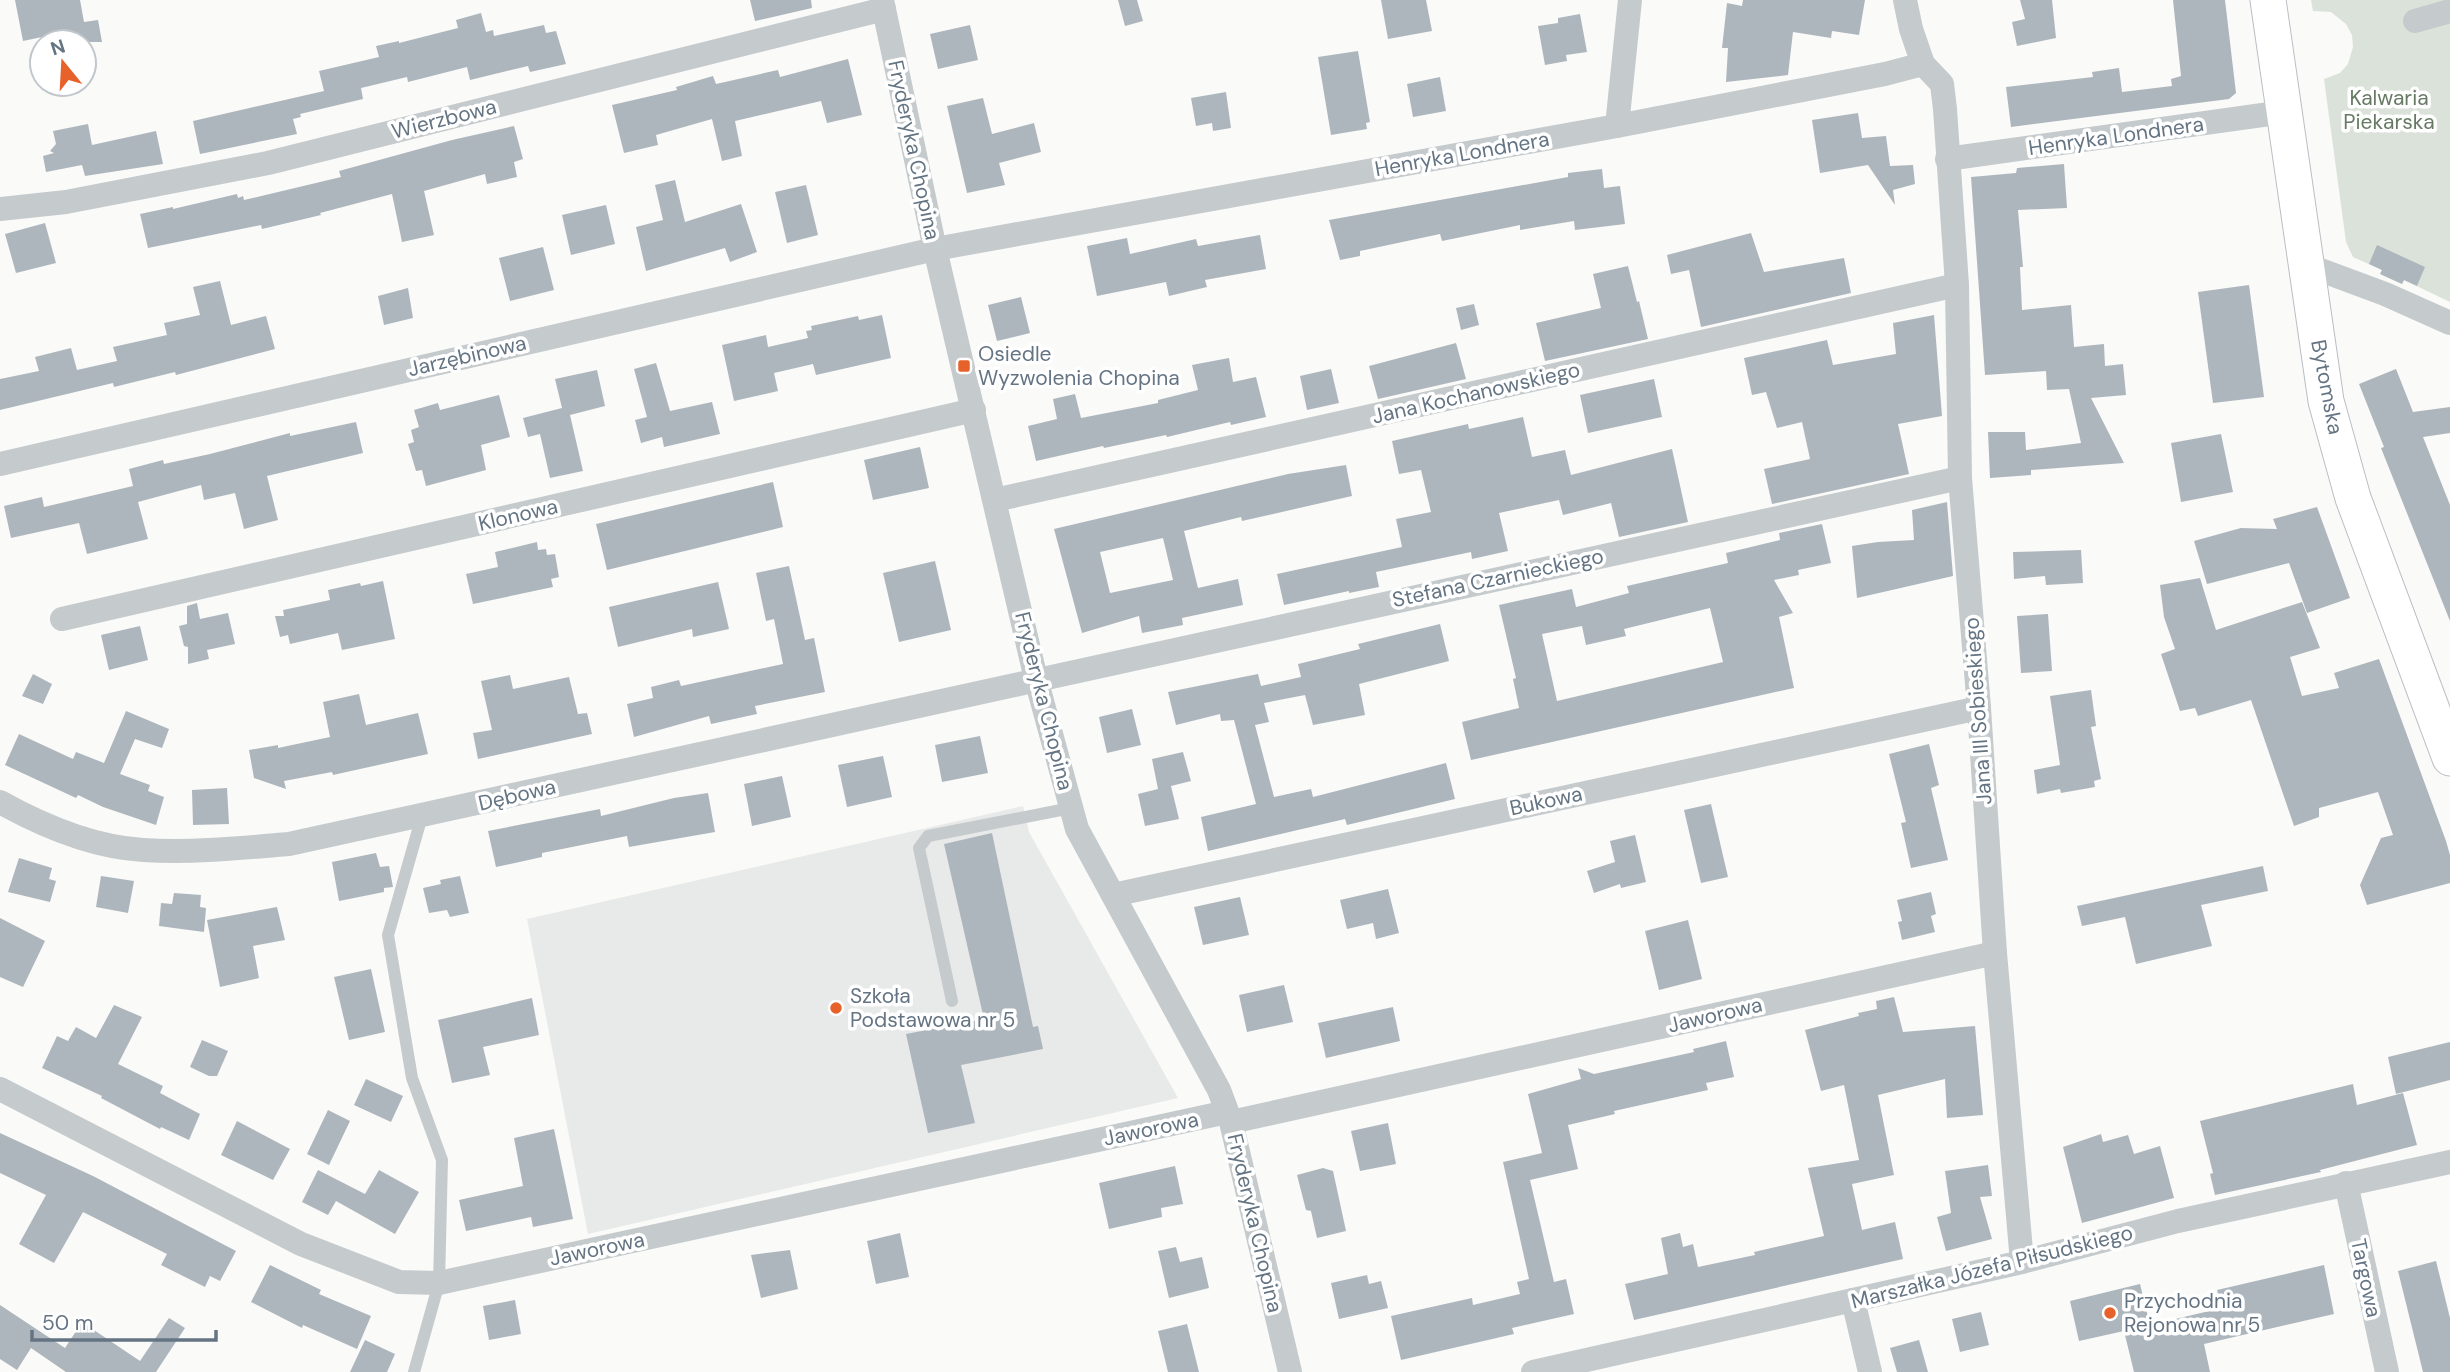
<svg xmlns="http://www.w3.org/2000/svg" width="2450" height="1372" viewBox="0 0 2450 1372" font-family="'DM Sans',sans-serif">
<rect width="100%" height="100%" fill="#fafaf8"/>
<polygon fill="#e8e9e9" points="1023,806 1029,832 1178,1098 588,1234 527,919"/>
<polygon fill="#dbe2d9" points="2311,0 2450,0 2450,302 2404,280 2402,284 2380,274 2382,270 2353,257 2346,242 2324,79 2340,73 2348,64 2353,47 2352,35 2346,24 2331,12 2313,11"/>
<g fill="#aeb6bd" fill-rule="evenodd">
<polygon points="15,0 80,0 84,22 98,20 102,42 69,42 66,32 23,41"/>
<polygon points="750,0 811,0 812,8 755,21"/>
<polygon points="1118,0 1137,0 1143,21 1125,26"/>
<polygon points="1381,0 1426,0 1432,31 1388,39"/>
<polygon points="1743,0 1865,0 1859,35 1832,31 1831,38 1793,32 1788,75 1726,82 1728,48 1722,48 1727,3 1742,6"/>
<polygon points="2020,0 2052,0 2056,38 2017,46 2012,22 2025,19"/>
<polygon points="2173,0 2225,0 2236,93 2229,99 2011,127 2006,87 2093,77 2092,72 2119,68 2122,92 2172,86 2171,79 2181,76"/>
<polygon points="481,13 486,32 493,30 494,36 544,25 546,33 556,31 566,64 530,72 528,66 470,80 467,67 408,82 407,77 361,88 363,99 300,114 301,117 293,119 297,134 200,154 193,121 324,91 319,71 379,57 376,46 399,41 399,43 458,28 456,20"/>
<polygon points="1580,14 1587,52 1566,55 1567,61 1545,65 1538,26 1558,23 1558,18"/>
<polygon points="970,25 978,60 938,69 930,34"/>
<polygon points="1358,51 1370,122 1366,123 1367,129 1331,135 1318,57"/>
<polygon points="848,59 862,115 827,123 821,101 735,121 742,156 722,161 712,119 656,135 658,145 624,153 612,105 677,90 676,87 713,76 716,84 778,70 780,77"/>
<polygon points="1440,77 1446,111 1413,117 1407,84"/>
<polygon points="1226,92 1231,128 1213,131 1212,123 1196,126 1191,98"/>
<polygon points="983,98 992,134 1034,123 1041,152 999,163 1005,185 967,193 947,106"/>
<polygon points="1858,113 1862,138 1886,136 1890,166 1913,165 1915,184 1893,190 1895,205 1868,165 1820,173 1812,120"/>
<polygon points="88,124 92,145 156,131 163,164 85,176 82,165 46,172 43,156 54,153 50,151 56,144 53,131"/>
<polygon points="514,126 523,159 514,162 517,177 487,184 485,174 424,191 434,235 402,242 392,194 320,213 321,215 262,229 261,225 148,248 140,214 173,207 173,209 237,194 238,198 243,196 244,200 341,177 339,171 452,140"/>
<polygon points="2064,164 2067,208 2018,210 2023,267 2020,267 2022,310 2071,305 2074,347 2104,344 2105,366 2123,364 2126,395 2091,398 2124,463 2031,470 2031,475 1990,478 1988,432 2025,432 2026,450 2081,443 2069,389 2047,390 2046,371 1985,375 1971,177 2016,173 2017,168"/>
<polygon points="1602,169 1604,188 1620,186 1625,224 1575,230 1574,221 1520,230 1520,225 1442,241 1440,234 1360,251 1360,256 1340,260 1329,220 1568,177 1568,173"/>
<polygon points="675,180 685,222 741,204 757,252 730,262 725,248 646,271 636,227 663,220 655,185"/>
<polygon points="806,185 818,235 787,243 775,192"/>
<polygon points="606,205 615,244 571,255 562,215"/>
<polygon points="45,223 56,263 16,273 5,234"/>
<polygon points="1751,233 1764,272 1844,258 1851,293 1701,327 1689,270 1671,274 1667,255"/>
<polygon points="1260,235 1266,269 1205,280 1207,287 1169,296 1166,282 1097,296 1087,246 1127,238 1130,254 1196,239 1198,246"/>
<polygon points="2377,245 2425,267 2417,286 2404,280 2402,284 2380,274 2382,270 2369,264"/>
<polygon points="543,247 554,290 510,301 499,258"/>
<polygon points="1628,266 1637,302 1639,301 1648,339 1545,361 1536,323 1601,308 1593,274"/>
<polygon points="220,281 231,325 266,316 275,349 176,375 175,372 114,387 113,383 0,410 0,379 39,371 35,357 71,348 77,370 117,361 113,347 167,335 164,323 200,315 193,287"/>
<polygon points="2249,285 2264,397 2213,403 2198,292"/>
<polygon points="408,288 413,318 384,325 378,296"/>
<polygon points="1021,297 1030,333 997,341 988,305"/>
<polygon points="1474,304 1479,325 1461,330 1456,308"/>
<polygon points="882,315 891,358 816,375 813,364 774,373 778,391 734,401 722,345 766,335 768,347 808,338 806,331 812,330 811,326 858,316 859,320"/>
<polygon points="1934,315 1942,416 1898,424 1909,474 1772,504 1764,469 1810,459 1802,422 1777,428 1766,392 1752,395 1744,358 1827,340 1833,365 1896,354 1893,323"/>
<polygon points="1456,343 1466,379 1378,399 1369,366"/>
<polygon points="1229,358 1233,382 1256,377 1266,417 1231,425 1230,422 1167,437 1166,435 1104,448 1103,446 1036,461 1028,426 1057,419 1053,399 1075,394 1081,418 1158,403 1158,400 1198,390 1192,365"/>
<polygon points="656,363 670,411 712,402 720,434 664,447 662,437 641,443 635,420 647,417 634,369"/>
<polygon points="1331,369 1339,403 1307,410 1300,376"/>
<polygon points="2396,369 2413,412 2450,407 2450,433 2423,437 2450,505 2450,621 2381,448 2384,447 2359,384"/>
<polygon points="597,370 605,406 570,415 583,471 550,478 540,434 528,437 523,418 562,408 555,379"/>
<polygon points="1654,379 1662,417 1588,433 1580,395"/>
<polygon points="499,395 510,437 481,445 486,470 426,486 422,470 416,471 408,444 414,442 411,430 419,427 414,410 438,403 440,410"/>
<polygon points="1523,417 1532,457 1565,450 1571,475 1672,449 1688,522 1619,537 1611,503 1563,515 1559,500 1499,513 1508,551 1472,559 1471,552 1376,572 1379,587 1349,593 1349,591 1284,605 1277,574 1402,547 1396,519 1431,512 1421,470 1399,474 1392,441 1468,424 1469,429"/>
<polygon points="356,422 363,453 267,476 278,520 244,529 235,493 204,500 201,485 138,502 148,539 87,554 79,523 11,538 4,506 42,497 44,507 133,486 129,469 163,460 164,464 210,454 290,433 290,436"/>
<polygon points="2221,434 2233,492 2181,502 2171,443"/>
<polygon points="920,447 929,488 873,500 864,460"/>
<path d="M1346,465l6,31 -110,25 -1,-4 -57,14 14,57 40,-9 5,26 -61,13 1,7 -41,8 -3,-17 -57,17 -28,-104 234,-55zM1163,538l10,42 -63,13 -10,-41z"/>
<polygon points="773,482 783,527 607,570 596,524"/>
<polygon points="1947,502 1953,576 1857,598 1852,546 1878,542 1914,540 1912,510"/>
<polygon points="2317,507 2350,598 2307,613 2289,563 2207,584 2194,541 2241,528 2277,529 2273,519"/>
<path d="M1822,524l9,39 -33,7 1,5 -25,5 19,33 -14,4 15,71 -323,72 -9,-38 57,-14 -6,-29 3,-1 -17,-73 73,-16 4,18 53,-14 -2,-7 101,-23 -2,-10 54,-13 -1,-7zM1710,608l13,54 -166,39 -15,-67 40,-8 4,19 40,-9 -2,-7z"/>
<polygon points="537,542 538,550 546,549 547,555 555,554 559,577 551,579 553,587 473,604 466,574 498,567 495,552"/>
<polygon points="2081,550 2083,583 2046,585 2045,576 2014,579 2013,552"/>
<polygon points="935,561 951,630 899,642 883,573"/>
<polygon points="789,566 805,640 814,638 825,692 755,706 757,714 711,724 709,716 634,737 627,704 653,698 651,687 679,680 681,686 783,664 774,619 766,621 756,573"/>
<polygon points="2200,578 2216,630 2302,602 2320,648 2290,657 2302,696 2339,688 2334,673 2379,659 2446,841 2450,855 2450,883 2367,905 2360,885 2381,838 2393,835 2378,792 2319,808 2319,817 2294,826 2251,700 2198,716 2195,708 2180,711 2161,654 2175,649 2164,617 2160,585"/>
<polygon points="383,581 395,639 342,650 338,633 290,644 288,635 280,637 275,616 284,616 283,610 330,600 328,590 360,583 361,586"/>
<polygon points="718,582 729,629 693,637 692,629 618,647 609,607"/>
<polygon points="197,603 200,619 228,613 235,644 207,650 209,659 188,664 188,647 184,646 179,626 187,624 187,606"/>
<polygon points="2048,614 2052,671 2021,673 2017,616"/>
<polygon points="1440,624 1449,661 1359,684 1365,715 1313,725 1305,695 1264,703 1269,722 1255,725 1274,797 1311,789 1313,797 1446,763 1455,799 1347,825 1345,819 1208,851 1201,817 1256,804 1234,720 1221,721 1220,714 1176,725 1168,692 1258,674 1261,686 1301,677 1298,664 1360,649 1358,644"/>
<polygon points="140,626 148,660 109,670 101,635"/>
<polygon points="33,674 52,684 43,704 22,696"/>
<polygon points="510,675 513,689 569,677 578,714 587,713 592,734 478,759 473,733 492,730 481,681"/>
<polygon points="2091,690 2096,726 2091,727 2101,779 2094,781 2095,787 2061,793 2060,789 2037,794 2034,770 2060,765 2050,696"/>
<polygon points="359,694 366,725 418,713 428,754 342,773 333,775 332,772 284,781 286,789 254,778 249,750 278,745 278,748 330,737 323,702"/>
<polygon points="1132,709 1141,745 1107,753 1099,717"/>
<polygon points="126,711 169,729 162,748 135,739 120,774 150,785 148,791 164,797 156,825 103,807 78,795 76,798 5,765 19,734 73,759 76,752 104,763"/>
<polygon points="980,736 988,773 942,782 935,745"/>
<polygon points="1929,744 1939,785 1931,788 1948,860 1911,868 1901,823 1906,822 1889,754"/>
<polygon points="1183,752 1191,781 1171,786 1179,819 1145,826 1138,794 1166,787 1158,789 1152,759"/>
<polygon points="883,756 892,797 847,807 838,765"/>
<polygon points="782,776 791,817 752,826 744,784"/>
<polygon points="227,788 229,824 193,825 192,790"/>
<polygon points="708,793 715,832 629,847 627,836 542,853 542,857 496,867 488,831 600,809 601,816 674,798"/>
<polygon points="1711,804 1728,877 1701,883 1684,810"/>
<polygon points="992,833 1033,1027 1038,1026 1043,1049 961,1065 975,1123 928,1133 906,1034 984,1019 944,844"/>
<polygon points="1635,835 1646,882 1621,888 1620,884 1594,893 1587,871 1615,862 1610,841"/>
<polygon points="376,853 380,867 389,866 393,887 384,888 384,892 339,901 332,862"/>
<polygon points="19,858 52,868 49,879 56,881 50,902 8,892"/>
<polygon points="2263,866 2268,891 2201,905 2212,946 2136,964 2125,917 2082,926 2077,906"/>
<polygon points="101,876 134,881 128,913 96,907"/>
<polygon points="460,876 469,913 450,917 447,910 429,913 423,888 441,884 440,880"/>
<polygon points="1388,889 1399,933 1376,939 1373,923 1347,929 1340,900"/>
<polygon points="1931,892 1936,914 1931,916 1935,932 1902,940 1898,922 1902,921 1897,900"/>
<polygon points="174,893 201,895 200,907 206,908 204,932 159,926 161,903 172,904"/>
<polygon points="1240,897 1249,935 1203,945 1194,907"/>
<polygon points="277,907 285,940 253,946 259,978 220,987 207,920"/>
<polygon points="0,918 45,941 23,987 0,977"/>
<polygon points="1688,920 1702,979 1659,990 1645,931"/>
<polygon points="371,969 385,1032 349,1040 334,977"/>
<polygon points="1284,985 1293,1022 1247,1032 1239,995"/>
<polygon points="1894,997 1903,1032 1975,1026 1983,1115 1947,1118 1945,1079 1878,1095 1894,1175 1852,1184 1862,1230 1895,1222 1903,1259 1634,1320 1625,1284 1668,1274 1661,1238 1680,1233 1683,1247 1693,1244 1698,1267 1755,1255 1754,1252 1824,1236 1808,1168 1859,1160 1844,1085 1821,1091 1805,1030 1859,1016 1858,1013 1877,1009 1876,1001"/>
<polygon points="532,998 539,1035 483,1047 490,1075 452,1083 438,1020"/>
<polygon points="114,1005 142,1017 118,1064 163,1086 160,1093 200,1114 189,1140 161,1127 160,1129 101,1098 102,1096 42,1068 57,1036 68,1041 76,1027 96,1038"/>
<polygon points="1393,1007 1400,1041 1326,1058 1318,1023"/>
<polygon points="202,1040 228,1051 217,1076 209,1076 190,1067"/>
<polygon points="1726,1041 1734,1077 1706,1083 1708,1090 1614,1111 1615,1114 1568,1125 1578,1169 1530,1180 1554,1282 1566,1279 1574,1314 1512,1328 1514,1334 1401,1360 1391,1316 1472,1298 1473,1305 1520,1294 1517,1282 1529,1279 1503,1162 1542,1153 1528,1094 1581,1079 1578,1068 1594,1074 1694,1052 1693,1049"/>
<polygon points="2450,1042 2450,1080 2396,1094 2388,1057"/>
<polygon points="366,1079 403,1096 391,1122 354,1105"/>
<polygon points="2353,1084 2357,1105 2403,1093 2417,1145 2320,1170 2321,1172 2215,1195 2210,1174 2213,1173 2200,1121"/>
<polygon points="328,1110 350,1121 329,1165 307,1154"/>
<polygon points="237,1121 290,1149 273,1180 221,1155"/>
<polygon points="1388,1123 1396,1164 1360,1171 1351,1131"/>
<polygon points="554,1129 573,1219 533,1227 531,1217 466,1231 459,1200 523,1186 514,1138"/>
<polygon points="0,1133 93,1176 236,1251 220,1281 210,1276 205,1287 161,1265 167,1254 83,1212 54,1263 19,1244 46,1195 0,1173"/>
<polygon points="2101,1134 2103,1142 2128,1135 2134,1154 2160,1146 2174,1198 2082,1223 2063,1147"/>
<polygon points="1988,1165 1992,1196 1980,1197 1992,1239 1946,1251 1937,1217 1951,1213 1945,1171"/>
<polygon points="1175,1166 1183,1204 1161,1208 1162,1217 1109,1229 1099,1183"/>
<polygon points="1323,1168 1333,1171 1346,1231 1317,1238 1311,1211 1306,1210 1297,1175"/>
<polygon points="318,1170 365,1194 379,1170 419,1192 395,1234 336,1201 328,1215 302,1202"/>
<polygon points="900,1233 909,1277 876,1284 867,1241"/>
<polygon points="1176,1247 1180,1262 1202,1257 1209,1288 1169,1298 1158,1251"/>
<polygon points="790,1250 798,1289 761,1298 751,1255"/>
<polygon points="2436,1261 2450,1318 2450,1372 2423,1372 2398,1271"/>
<polygon points="270,1265 321,1290 319,1294 371,1316 357,1349 303,1325 302,1328 251,1302"/>
<polygon points="2324,1265 2334,1314 2204,1344 2210,1372 2134,1372 2124,1331 2079,1341 2070,1301 2140,1284 2150,1325 2222,1308 2217,1290"/>
<polygon points="1367,1275 1369,1284 1381,1281 1388,1308 1339,1319 1331,1283"/>
<polygon points="515,1300 521,1334 489,1340 483,1306"/>
<polygon points="0,1305 65,1348 82,1322 140,1361 169,1318 185,1328 156,1372 66,1372 31,1348 17,1370 0,1359"/>
<polygon points="1981,1312 1989,1345 1960,1352 1952,1319"/>
<polygon points="1187,1324 1199,1372 1168,1372 1158,1331"/>
<polygon points="365,1340 395,1354 387,1372 350,1372"/>
<polygon points="1919,1340 1928,1372 1897,1372 1890,1348"/>
</g>
<g fill="none" stroke-linecap="round" stroke-linejoin="round">
<g stroke="#babfc4" stroke-width="37">
<polyline id="secondary" points="2268,0 2326,401 2353,498 2450,758"/>
</g>
<g stroke="#c5cacd" stroke-width="12">
<polyline points="952,1001 919,848 928,836 1071,808"/>
<polyline points="414,1372 439,1283 442,1160 412,1078 388,935 422,816"/>
</g>
<g stroke="#c5cacd" stroke-width="24">
<polyline points="882,0 935,249 1036,679 1077,829 1219,1090 1231,1122 1290,1372"/>
<polyline points="2415,21 2450,11"/>
<polyline points="1923,64 1942,84 1945,109 1957,285 1960,478 1979,708 1995,953 2022,1262"/>
<polyline points="1617,126 1630,0"/>
<polyline points="1947,159 2284,112"/>
<polyline points="0,209 66,202 268,163 884,9"/>
<polyline points="2307,265 2385,294 2450,323"/>
<polyline points="0,464 935,249 1617,126 1885,74 1923,64 1911,29 1905,0"/>
<polyline points="995,500 1957,285"/>
<polyline points="62,619 974,410"/>
<path d="M0,802c43,24 93,45 143,48 49,3 98,-2 146,-6l1671,-366"/>
<polyline points="1113,895 1979,708"/>
<polyline points="0,1089 301,1244 399,1282 439,1283 1227,1112"/>
<polyline points="1231,1122 1995,953"/>
<polyline points="2346,1183 2387,1372"/>
<polyline points="1853,1300 1870,1372"/>
<polyline points="1533,1372 2022,1262 2178,1221 2450,1162"/>
</g>
<use href="#secondary" stroke="#fff" stroke-width="35"/>
</g>
<g fill="#e7612b" stroke="#fff" stroke-width="2.5">
<rect x="957" y="359" width="14" height="14" rx="3.5"/>
<circle cx="836" cy="1008" r="7"/>
<circle cx="2110" cy="1313" r="7"/>
</g>
<g text-anchor="middle" dominant-baseline="central" stroke-width="7" stroke-linejoin="round" paint-order="stroke">
<g font-size="21" fill="#667a63" stroke="#fff">
<text x="2389" y="98">Kalwaria<tspan x="2389" dy="24">Piekarska</tspan></text>
</g>
<g font-size="21" fill="#647483" stroke="#fff">
<text transform="translate(444 119) rotate(-14)">Wierzbowa</text>
<text transform="translate(2116 136) rotate(-8)">Henryka Londnera</text>
<text transform="translate(914 150) rotate(78)">Fryderyka Chopina</text>
<text transform="translate(1462 154) rotate(-10)">Henryka Londnera</text>
<text transform="translate(467 356) rotate(-13)">Jarzębinowa</text>
<text transform="translate(2327 387) rotate(79)">Bytomska</text>
<text transform="translate(1476 393) rotate(-13)">Jana Kochanowskiego</text>
<text transform="translate(518 515) rotate(-13)">Klonowa</text>
<text transform="translate(1498 578) rotate(-12)">Stefana Czarnieckiego</text>
<text transform="translate(1044 701) rotate(76)">Fryderyka Chopina</text>
<text transform="translate(1978 711) rotate(-94)">Jana III Sobieskiego</text>
<text transform="translate(517 795) rotate(-13)">Dębowa</text>
<text transform="translate(1546 801) rotate(-12)">Bukowa</text>
<text transform="translate(1715 1015) rotate(-13)">Jaworowa</text>
<text transform="translate(1151 1129) rotate(-12)">Jaworowa</text>
<text transform="translate(1255 1223) rotate(77)">Fryderyka Chopina</text>
<text transform="translate(597 1249) rotate(-12)">Jaworowa</text>
<text transform="translate(1992 1267) rotate(-14)">Marszałka Józefa Piłsudskiego</text>
<text transform="translate(2366 1278) rotate(78)">Targowa</text>
</g>
<g font-size="21" fill="#647483" stroke="#fff" text-anchor="start">
<text x="978" y="354">Osiedle<tspan x="978" dy="24">Wyzwolenia Chopina</tspan></text>
<text x="850" y="996">Szkoła<tspan x="850" dy="24">Podstawowa nr 5</tspan></text>
<text x="2124" y="1301">Przychodnia<tspan x="2124" dy="24">Rejonowa nr 5</tspan></text>
</g>
</g>
<g transform="translate(63 63) rotate(342)"><circle r="33" fill="#ffffff" stroke="#c1c7cd" stroke-width="2"/>
<path d="M0-5L12 26L0 18L-12 26Z" fill="#e7612b"/>
<text y="-10" font-size="19" font-weight="bold" text-anchor="middle" fill="#647483">N</text>
</g>
<path d="M32 1330v10h184v-10" fill="none" stroke="#647483" stroke-width="3.5"/>
<text x="42" y="1330" font-size="21" fill="#647483" stroke="#ffffff" stroke-width="5" paint-order="stroke">50 m</text>
</svg>
